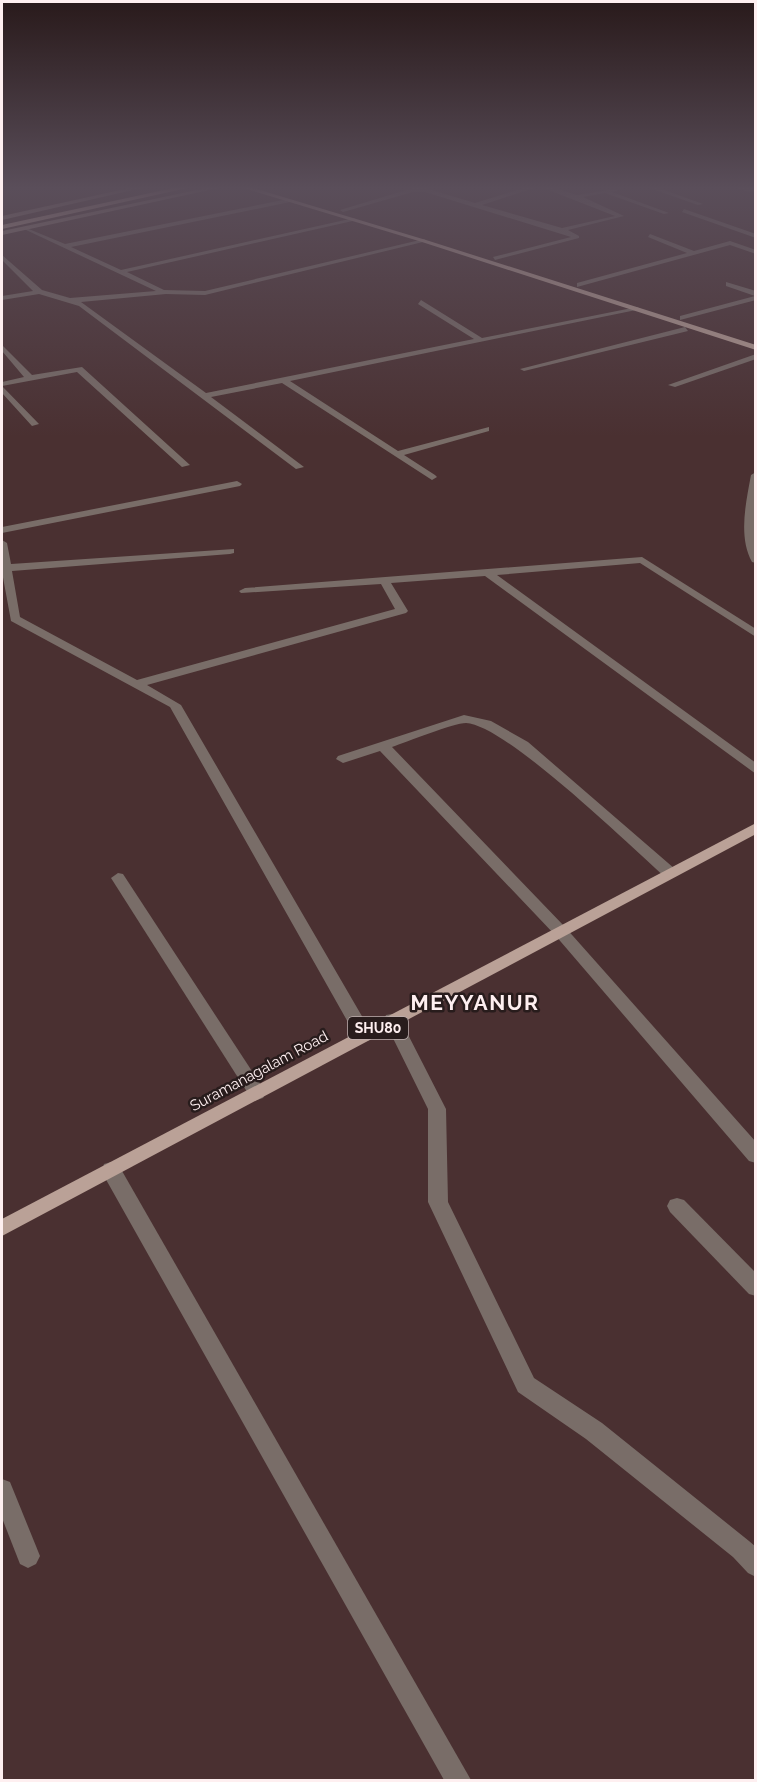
<svg xmlns="http://www.w3.org/2000/svg" width="757" height="1782" viewBox="0 0 757 1782" font-family="Raleway,sans-serif">
<rect width="100%" height="100%" fill="#4a3031"/>
<g fill="none" stroke-linecap="round" stroke-linejoin="round">
<g fill="#796d68" fill-rule="evenodd">
<polygon points="527,187 537,187 482,205 562,228 615,216 541,187 551,187 577,195 628,187 612,192 669,213 664,214 605,193 583,197 624,216 568,230 579,236 579,238 495,260 493,257 571,237 425,192 413,192 343,212 340,210 413,188 425,188 475,203"/>
<polygon points="647,187 656,187 703,204 698,205"/>
<polygon points="734,187 756,187 756,191 749,192"/>
<polygon points="288,199 290,202 71,247 121,270 354,218 357,220 127,272 164,290 205,291 424,239 427,241 205,295 166,294 81,302 206,393 474,339 418,304 421,300 482,338 637,307 641,309 290,381 398,451 489,427 489,431 404,455 435,475 437,477 432,480 282,383 211,397 304,467 296,469 79,306 39,294 2,300 2,296 33,291 2,260 2,255 42,290 70,298 156,291 24,229 24,227 65,244"/>
<polygon points="684,209 756,234 756,238 682,212"/>
<polygon points="650,234 694,251 730,241 756,250 756,254 730,245 577,287 577,283 687,253 648,237"/>
<polygon points="726,282 756,291 756,300 680,320 680,316 755,296 726,286"/>
<polygon points="685,327 688,331 524,371 520,369"/>
<polygon points="2,345 32,375 82,367 190,465 182,467 77,372 2,386 39,424 32,426 2,393 2,382 24,377 2,351"/>
<polygon points="756,354 756,359 675,387 668,385"/>
<path d="M756,472v91l-4,-1c-14,-25 -6,-60 -1,-87z"/>
<polygon points="237,481 242,484 240,486 2,533 2,527"/>
<polygon points="2,540 7,543 11,564 234,549 234,553 230,554 12,571 20,617 137,680 395,609 381,584 241,593 239,591 245,588 642,557 756,629 756,637 640,563 497,575 756,763 756,774 485,576 391,583 408,611 406,613 147,685 181,705 370,1030 372,1035 370,1040 364,1042 358,1040 170,707 11,621 2,572"/>
<path d="M464,715l27,6 37,21 147,127 2,4 -2,4h-10c-36,-32 -159,-152 -199,-154 -12,0 -60,19 -74,24l173,180 191,215v21l-7,-2 -194,-226 -175,-184 -37,12 -7,-4 2,-3z"/>
<polygon points="118,873 123,874 263,1088 266,1093 263,1098 257,1100 251,1098 111,878"/>
<polygon points="392,1014 398,1015 446,1109 448,1202 534,1378 602,1423 749,1541 756,1547 756,1577 748,1573 733,1557 586,1439 518,1392 428,1202 428,1109 384,1020 386,1015"/>
<polygon points="111,1162 118,1164 471,1780 444,1780 104,1176 102,1170 104,1164"/>
<polygon points="677,1198 684,1200 756,1273 756,1296 749,1294 670,1212 667,1206 670,1200"/>
<polygon points="2,1479 10,1482 40,1556 36,1564 28,1568 20,1564 2,1518"/>
</g>
<g fill="#9e8a83" fill-rule="evenodd">
<polygon points="134,187 146,187 2,220 2,216"/>
<polygon points="211,187 223,187 2,235 2,231"/>
</g>
<g fill="#baa197" fill-rule="evenodd">
<polygon points="240,187 250,187 426,240 756,345 756,350 422,242"/>
<polygon points="756,823 756,834 2,1236 2,1219"/>
</g>
<polygon fill="#d3b5a9" fill-rule="evenodd" points="178,187 192,187 2,229 2,225"/>
</g>
<linearGradient id="sky" x2="0" y2="1"><stop stop-color="#291a1b"/><stop offset="0.43" stop-color="#5a4e5a"/><stop offset="1" stop-color="#5a4e5a" stop-opacity="0"/></linearGradient>
<rect width="757" height="437" fill="url(#sky)"/>
<g text-anchor="middle" dominant-baseline="central" stroke-width="5" stroke-linejoin="round" paint-order="stroke">
<rect fill="#281c1c" stroke="#beb0b0" stroke-width="1.5" x="348" y="1017" width="60" height="22" rx="4.5"/>
<g font-size="14" font-weight="bold" fill="#feeff0">
<text x="378" y="1028">SHU80</text>
</g>
<g font-size="15" fill="#feeff0" stroke="#281c1c">
<text transform="translate(259 1071) rotate(-28)">Suramanagalam Road</text>
</g>
<g font-size="21" font-weight="bold" letter-spacing="1.5" fill="#feeff0" stroke="#281c1c">
<text x="475" y="1002">MEYYANUR</text>
</g>
</g>
<rect width="757" height="1782" fill="none" stroke="#feeff0" stroke-width="6"/>
</svg>
